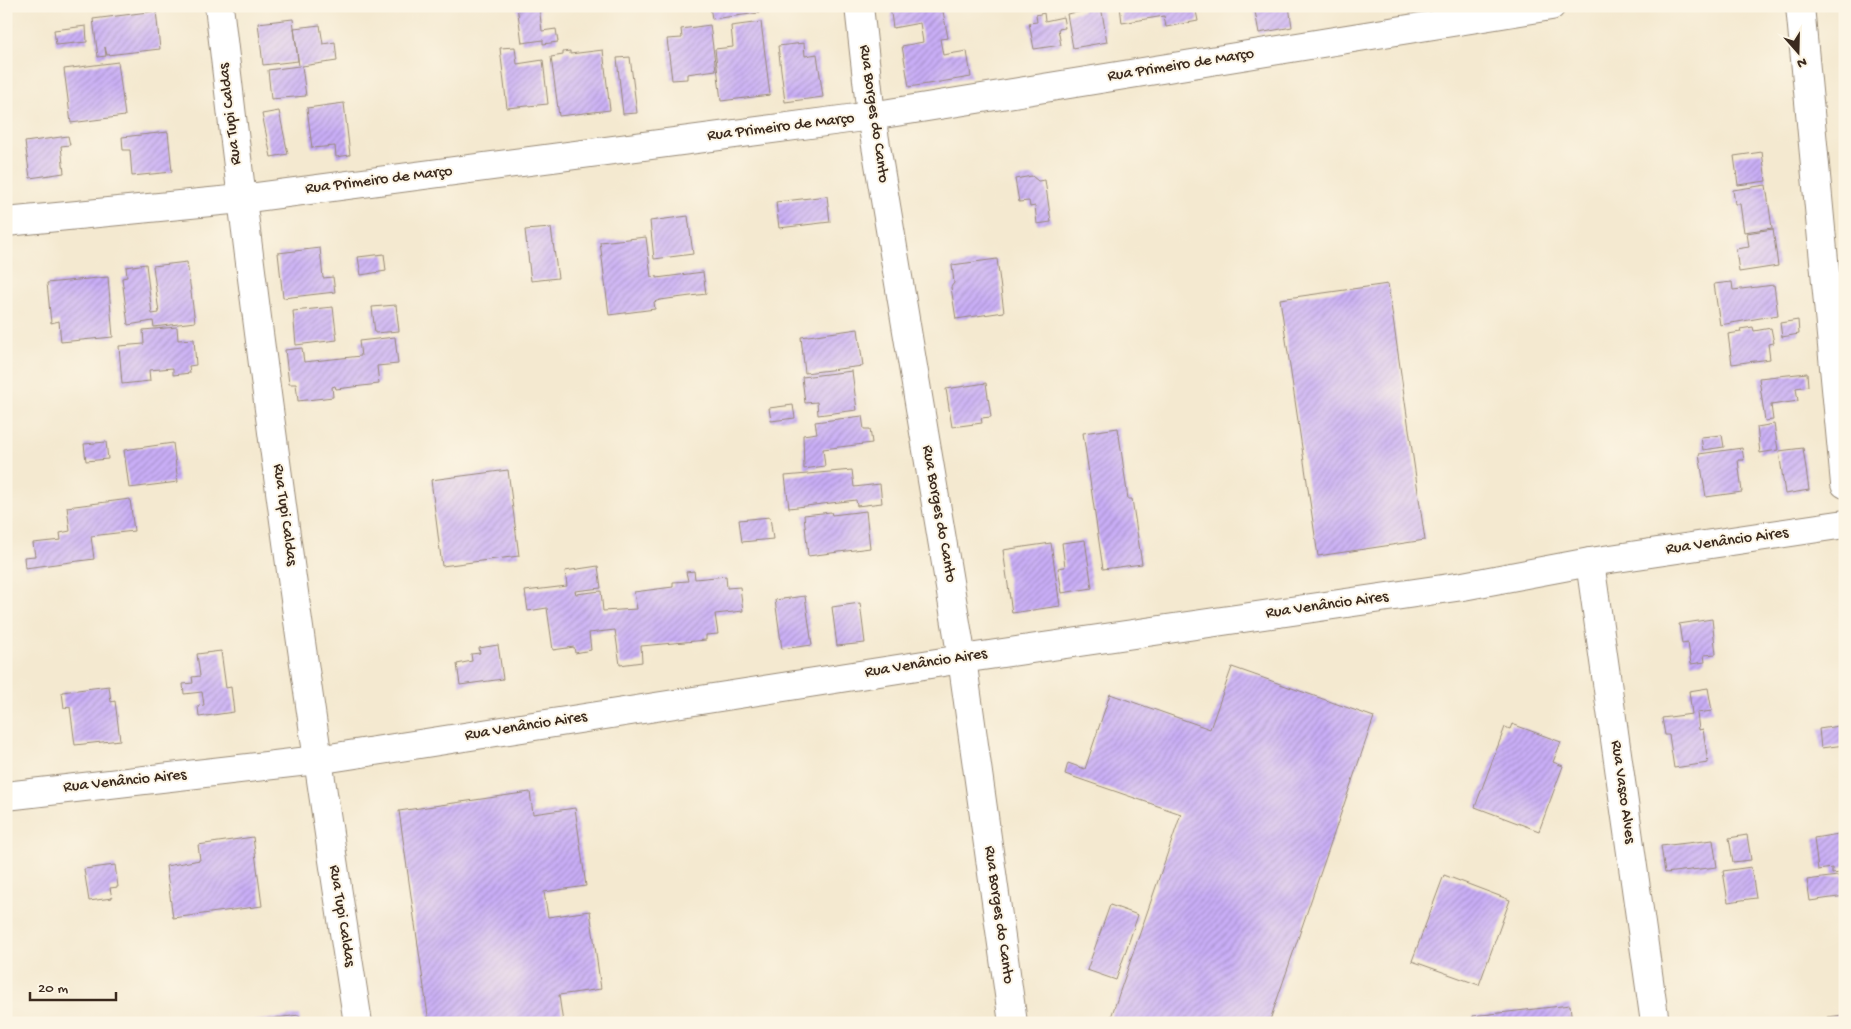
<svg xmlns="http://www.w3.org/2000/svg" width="1851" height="1029" viewBox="0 0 1851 1029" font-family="'Gochi Hand',sans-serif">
<defs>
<pattern id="building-hatch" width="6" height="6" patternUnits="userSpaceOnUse" patternTransform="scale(1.25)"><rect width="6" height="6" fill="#c9aef7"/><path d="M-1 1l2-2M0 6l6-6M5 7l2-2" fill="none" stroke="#a48ec7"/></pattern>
</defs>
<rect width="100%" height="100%" fill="#fcf5e5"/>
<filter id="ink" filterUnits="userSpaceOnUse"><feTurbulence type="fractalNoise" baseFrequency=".02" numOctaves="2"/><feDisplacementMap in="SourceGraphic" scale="10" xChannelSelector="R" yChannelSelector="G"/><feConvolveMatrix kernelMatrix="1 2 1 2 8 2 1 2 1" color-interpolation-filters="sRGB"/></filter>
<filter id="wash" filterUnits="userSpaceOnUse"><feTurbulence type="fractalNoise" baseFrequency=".0096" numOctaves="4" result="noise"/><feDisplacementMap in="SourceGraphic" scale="20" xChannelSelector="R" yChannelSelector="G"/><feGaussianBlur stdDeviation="1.12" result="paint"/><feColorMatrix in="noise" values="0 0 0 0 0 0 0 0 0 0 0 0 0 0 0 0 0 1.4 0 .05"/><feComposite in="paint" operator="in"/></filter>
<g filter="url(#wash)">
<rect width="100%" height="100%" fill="#f4e9d0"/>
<g id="blocks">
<g fill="url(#building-hatch)">
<polygon points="517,6 539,6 542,31 556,29 558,42 543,44 543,40 522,43"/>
<polygon points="710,6 759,6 759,13 712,19"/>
<polygon points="890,6 942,6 948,38 940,39 943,55 967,51 971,77 909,87 902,46 923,42 920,23 893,28"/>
<polygon points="1083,6 1101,6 1107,42 1073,48 1067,14 1083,11"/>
<polygon points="1120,6 1195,6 1198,21 1166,27 1164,16 1122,23"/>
<polygon points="1254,6 1289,6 1292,27 1259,33"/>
<polygon points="156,11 160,49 107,55 105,47 106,56 98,57 93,19"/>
<polygon points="1044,13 1045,21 1063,17 1065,28 1058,29 1061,45 1034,49 1029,23 1037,22 1036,15"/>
<polygon points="293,19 298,61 263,65 258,23"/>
<polygon points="761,22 770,95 721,101 715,49 733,47 731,26"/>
<polygon points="320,25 323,44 335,42 337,61 302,66 306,96 271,99 268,70 299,66 294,28"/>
<polygon points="710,25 716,70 687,74 687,79 672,80 667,39 682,38 681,29"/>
<polygon points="86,26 87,42 56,45 54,30"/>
<polygon points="804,43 805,56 817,54 823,97 785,102 778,46"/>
<polygon points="515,47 517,64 543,60 548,104 507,108 500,48"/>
<polygon points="603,50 610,110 559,116 551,57 563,55 563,52 570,51 570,54"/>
<polygon points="630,57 637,113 623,114 617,58"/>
<polygon points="118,62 125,116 71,123 64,69"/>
<polygon points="344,103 350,155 336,157 335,146 312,148 307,108"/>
<polygon points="279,111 288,154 271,157 262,114"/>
<polygon points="168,132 172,172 132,176 130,150 123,150 122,137"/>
<polygon points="68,136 70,145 61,146 64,173 30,178 25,142"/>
<polygon points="1762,152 1766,181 1738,185 1734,156"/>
<polygon points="1032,176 1038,181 1045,180 1051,222 1037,224 1035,206 1030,207 1029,201 1019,202 1015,179"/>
<polygon points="1766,185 1772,228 1744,232 1740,204 1735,204 1733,190"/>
<polygon points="827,196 830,222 779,228 776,202"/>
<polygon points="688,216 693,254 654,259 650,221"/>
<polygon points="551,228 558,278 531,281 525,230"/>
<polygon points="1773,229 1778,266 1739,272 1736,249 1749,247 1747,233"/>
<polygon points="646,237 651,277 657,276 657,278 703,272 706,294 660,300 654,302 655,309 609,315 600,242"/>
<polygon points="320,248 323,278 333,277 335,292 283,298 278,253"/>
<polygon points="384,254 386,271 361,275 358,257"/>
<polygon points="997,259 1004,312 956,319 951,287 954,283 952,265"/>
<polygon points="187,262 195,322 154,327 153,321 128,325 122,278 127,277 126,267 146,264 152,314 159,313 153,266"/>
<polygon points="108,277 113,337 61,342 59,321 51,323 47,283"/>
<polygon points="1732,282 1733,290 1774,285 1778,315 1720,325 1714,284"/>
<polygon points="1388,284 1425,540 1318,556 1280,299"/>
<polygon points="396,305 399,331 375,333 372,307"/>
<polygon points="333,307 337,340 296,345 293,311"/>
<polygon points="1798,320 1799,334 1782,337 1780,323"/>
<polygon points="177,327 178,340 194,339 196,365 189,366 190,373 173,375 173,368 149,370 150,381 122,384 119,346 144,344 143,330"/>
<polygon points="1753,327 1754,331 1771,328 1774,343 1768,344 1770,359 1732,364 1728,334 1741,332 1740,329"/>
<polygon points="858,329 863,366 805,373 801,337"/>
<polygon points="395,337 398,364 377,366 379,384 336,389 335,386 332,387 333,397 298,401 296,384 289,384 285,350 302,348 304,362 361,356 359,341"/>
<polygon points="852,371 857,410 818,415 817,402 805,403 802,377"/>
<polygon points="1807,373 1808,386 1796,388 1798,401 1771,405 1773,420 1765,421 1759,378"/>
<polygon points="986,383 991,417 981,418 982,423 952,427 946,389"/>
<polygon points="793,405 795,418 771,421 769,408"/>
<polygon points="862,416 864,429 870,429 872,443 823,449 825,466 804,469 803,435 817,433 815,422"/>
<polygon points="1774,424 1778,450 1760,453 1757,427"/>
<polygon points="1118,428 1128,499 1132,499 1142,564 1103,569 1083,433"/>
<polygon points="1722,435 1724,447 1703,450 1701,437"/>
<polygon points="106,442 108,459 86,461 84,444"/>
<polygon points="173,443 178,482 129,488 124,450"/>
<polygon points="1742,448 1744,460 1738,460 1742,492 1706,497 1699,454"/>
<polygon points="1803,448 1809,490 1785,494 1779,451"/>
<polygon points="508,470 519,556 442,566 431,480"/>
<polygon points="852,470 854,487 880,484 882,503 857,506 856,500 789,508 785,476"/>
<polygon points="130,499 134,531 91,536 94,559 25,568 24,557 35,556 33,543 61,540 60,533 70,531 67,507"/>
<polygon points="866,511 870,548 808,556 804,515 831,512 832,515"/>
<polygon points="770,517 773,539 742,542 739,520"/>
<polygon points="1085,540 1092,588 1062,593 1058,568 1065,567 1062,543"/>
<polygon points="1051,543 1060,606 1012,613 1003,550"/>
<polygon points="598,566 601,588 575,591 576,594 601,591 603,611 637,609 634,592 673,587 673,582 688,581 686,572 694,571 695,579 726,576 727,588 740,587 743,611 715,614 718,634 706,635 706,640 641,646 642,662 620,665 615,630 589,633 591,650 575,653 574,647 553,650 547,608 528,611 525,591 567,586 565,571"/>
<polygon points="805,596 812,645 782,649 775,600"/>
<polygon points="860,603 865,643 837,646 832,607"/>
<polygon points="1712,619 1716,654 1704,655 1705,662 1691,664 1688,643 1682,644 1679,624"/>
<polygon points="498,645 503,679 460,685 457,664 472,661 471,654 480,653 479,648"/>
<polygon points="221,651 226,688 231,687 234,712 199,717 198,706 204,705 202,692 184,694 183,684 193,683 192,677 200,676 197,654"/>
<polygon points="1232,667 1374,717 1269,1023 1109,1023 1181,814 1065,774 1068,763 1085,769 1110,694 1210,729"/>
<polygon points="109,686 111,702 115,701 120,740 75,745 70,707 64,708 62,692"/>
<polygon points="1708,688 1712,711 1697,713 1699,730 1703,729 1708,763 1674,768 1669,735 1665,735 1662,718 1692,714 1689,691"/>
<polygon points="1512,724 1561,742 1553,762 1563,766 1539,831 1475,807 1505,727 1510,729"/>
<polygon points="1845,725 1845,745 1821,748 1819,729"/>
<polygon points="530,792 533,814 575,808 586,886 544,892 548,917 590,911 601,989 559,995 563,1023 429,1023 399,811"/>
<polygon points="1845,833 1845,866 1840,867 1841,873 1832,874 1832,868 1818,870 1814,838"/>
<polygon points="1747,835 1751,860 1733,862 1729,838"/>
<polygon points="253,837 262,906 173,918 166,866 200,860 198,845"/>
<polygon points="1713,840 1717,867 1665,873 1661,846"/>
<polygon points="115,865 118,887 110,888 112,898 89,901 84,869"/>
<polygon points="1751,867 1756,898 1728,902 1723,871"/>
<polygon points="1444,875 1510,900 1479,985 1412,961"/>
<polygon points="1845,875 1845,896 1810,901 1807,880"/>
<polygon points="1110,905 1138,915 1116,980 1087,970"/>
<polygon points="1570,1005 1572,1023 1474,1023 1473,1016"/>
<polygon points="299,1015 300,1023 247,1023 247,1022"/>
<polygon points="1845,1015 1845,1023 1828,1023 1827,1017"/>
</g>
</g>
</g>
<g filter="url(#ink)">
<use href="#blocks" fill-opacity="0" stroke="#988a77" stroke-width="1"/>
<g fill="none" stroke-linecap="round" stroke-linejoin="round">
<g stroke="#988a77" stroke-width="30">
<g id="minor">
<path d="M219,6c39,340 86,679 139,1017"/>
<polyline points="859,6 871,116 962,659 1013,1023"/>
<polyline points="1800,6 1845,484"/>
<polyline points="6,222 241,199 871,116 1551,6"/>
<polyline points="1590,562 1655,1023"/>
<polyline points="6,796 317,760 962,659 1463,586 1590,562 1845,524"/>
</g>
</g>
<use href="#minor" stroke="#fff" stroke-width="28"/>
</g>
</g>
<g text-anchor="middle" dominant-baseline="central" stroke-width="4" stroke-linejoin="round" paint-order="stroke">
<g font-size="16" fill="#3b2a1e" stroke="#fcf5e5">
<text transform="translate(1181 66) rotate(-9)">Rua Primeiro de Março</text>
<text transform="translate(231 114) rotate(-97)">Rua Tupi Caldas</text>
<text transform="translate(873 114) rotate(82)">Rua Borges do Canto</text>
<text transform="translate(781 128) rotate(-7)">Rua Primeiro de Março</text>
<text transform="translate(379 181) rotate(-7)">Rua Primeiro de Março</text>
<text transform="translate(938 514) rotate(80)">Rua Borges do Canto</text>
<text transform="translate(284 515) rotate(82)">Rua Tupi Caldas</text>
<text transform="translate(1727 542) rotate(-8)">Rua Venâncio Aires</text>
<text transform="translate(1327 606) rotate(-8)">Rua Venâncio Aires</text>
<text transform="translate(926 664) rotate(-9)">Rua Venâncio Aires</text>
<text transform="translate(526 727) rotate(-9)">Rua Venâncio Aires</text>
<text transform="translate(125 782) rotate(-6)">Rua Venâncio Aires</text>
<text transform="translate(1622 792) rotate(82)">Rua Vasco Alves</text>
<text transform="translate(998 915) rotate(82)">Rua Borges do Canto</text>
<text transform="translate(341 916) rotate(81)">Rua Tupi Caldas</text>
</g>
</g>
<rect width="1851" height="1029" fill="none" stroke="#fcf5e5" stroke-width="25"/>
<g transform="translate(1798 52) rotate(160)" stroke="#fcf5e5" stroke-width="4" paint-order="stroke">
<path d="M0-4L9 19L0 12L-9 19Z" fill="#3b2a1e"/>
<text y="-8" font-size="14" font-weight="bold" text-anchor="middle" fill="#3b2a1e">N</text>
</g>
<path d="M30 992v8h86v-8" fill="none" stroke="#3b2a1e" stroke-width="2.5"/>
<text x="38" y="992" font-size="15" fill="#3b2a1e" stroke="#fcf5e5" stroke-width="4" paint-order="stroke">20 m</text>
</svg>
